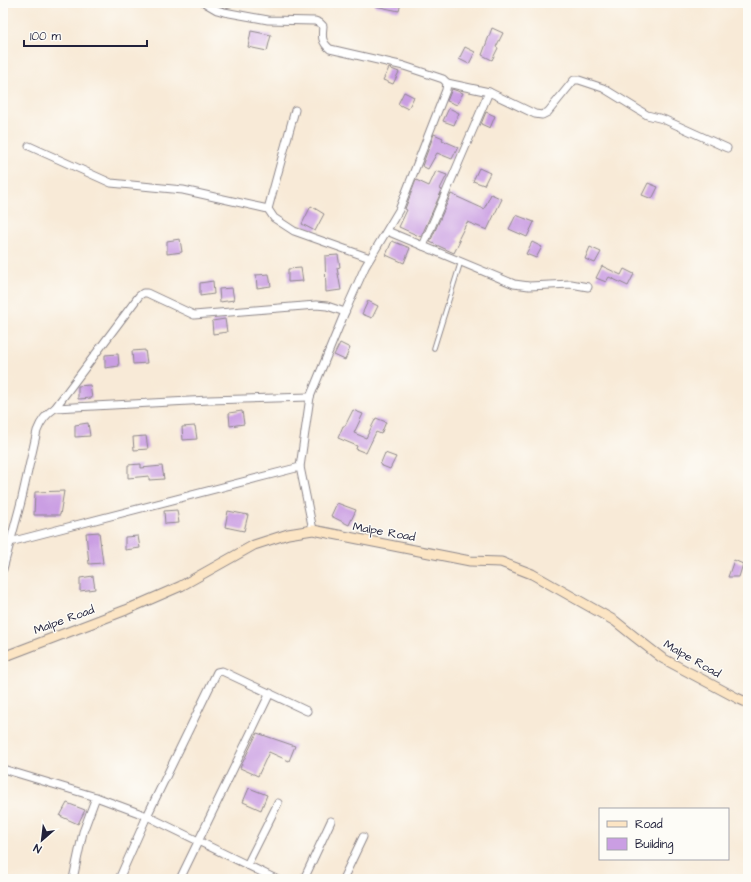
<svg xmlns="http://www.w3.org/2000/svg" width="751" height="882" viewBox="0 0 751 882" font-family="'Architects Daughter',sans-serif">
<rect width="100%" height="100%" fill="#fdfcf7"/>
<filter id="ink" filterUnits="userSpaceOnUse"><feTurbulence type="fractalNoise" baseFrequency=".025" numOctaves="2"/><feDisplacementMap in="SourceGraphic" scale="8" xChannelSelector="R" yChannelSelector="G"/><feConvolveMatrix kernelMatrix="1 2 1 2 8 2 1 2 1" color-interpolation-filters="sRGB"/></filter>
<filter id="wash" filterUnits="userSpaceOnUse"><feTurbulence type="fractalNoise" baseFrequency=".012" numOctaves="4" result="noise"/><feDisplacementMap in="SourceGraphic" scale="16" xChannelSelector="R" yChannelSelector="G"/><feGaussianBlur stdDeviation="0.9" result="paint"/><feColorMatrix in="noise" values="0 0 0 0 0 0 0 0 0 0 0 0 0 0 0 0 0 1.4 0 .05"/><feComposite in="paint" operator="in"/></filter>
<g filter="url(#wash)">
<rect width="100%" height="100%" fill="#f8ead7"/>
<g id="blocks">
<g fill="#ca9ee3">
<polygon points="375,3 401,3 399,11 375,6"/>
<polygon points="492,28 503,33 496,47 498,48 492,60 482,55"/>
<polygon points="251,31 271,35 267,51 248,47"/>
<polygon points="465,47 475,52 469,64 459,59"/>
<polygon points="389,68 399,72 393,84 383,80"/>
<polygon points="452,89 463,93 457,105 447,101"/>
<polygon points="404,92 414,97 408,109 398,104"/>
<polygon points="449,108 459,113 454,125 443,121"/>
<polygon points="486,112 495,116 490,128 481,124"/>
<polygon points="434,134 443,138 442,140 458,147 452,159 437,153 428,169 422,166"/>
<polygon points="479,168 490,173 484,185 473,181"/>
<polygon points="436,171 447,175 440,189 442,190 421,237 399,227 407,210 405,209 416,180 429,186"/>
<polygon points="648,183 658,187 652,199 642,195"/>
<polygon points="451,194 484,209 491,194 502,199 487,230 467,222 458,240 460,241 454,253 430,242"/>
<polygon points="311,206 324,214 315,231 302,224"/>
<polygon points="516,215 534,222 527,237 509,229"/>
<polygon points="180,239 182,252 167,254 167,241"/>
<polygon points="392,241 410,248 404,263 386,255"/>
<polygon points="532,242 542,247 536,258 526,254"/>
<polygon points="590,247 601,252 595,263 585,259"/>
<polygon points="338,255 340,267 337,268 341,290 326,292 325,256"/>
<polygon points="602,266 621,275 624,269 634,274 628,286 609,277 606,282 596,278"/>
<polygon points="301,268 303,281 288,282 288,269"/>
<polygon points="269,274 271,286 257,288 256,275"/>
<polygon points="213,281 214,294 200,296 200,283"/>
<polygon points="232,288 234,300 220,302 219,289"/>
<polygon points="368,301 378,306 372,318 362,314"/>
<polygon points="225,319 227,332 213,334 212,321"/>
<polygon points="340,343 350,348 345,360 334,355"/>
<polygon points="145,350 147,363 133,364 132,351"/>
<polygon points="118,354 119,366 105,368 105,355"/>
<polygon points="90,385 92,398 78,399 78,386"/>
<polygon points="353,410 363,414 354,433 366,438 376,418 386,422 381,434 376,432 366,453 356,449 357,446 338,438 343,426 345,426"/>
<polygon points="242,411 244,424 230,426 229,413"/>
<polygon points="88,423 90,436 75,437 75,425"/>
<polygon points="195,426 197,439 183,440 182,427"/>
<polygon points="146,436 148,449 134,450 133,437"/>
<polygon points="385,453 396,457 390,469 380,465"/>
<polygon points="141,464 141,468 162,466 164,479 149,480 149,476 128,478 128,465"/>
<polygon points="64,491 60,515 34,515 35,492"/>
<polygon points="337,503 356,510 349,525 331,516"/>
<polygon points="177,510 179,523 165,524 164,511"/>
<polygon points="228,511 248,515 244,531 225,527"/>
<polygon points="99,532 103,563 89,564 86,533"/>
<polygon points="138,536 140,548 125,550 125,537"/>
<polygon points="734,560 743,564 739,577 728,577"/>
<polygon points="93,576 95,589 80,591 80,578"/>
<polygon points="257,733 295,746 289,761 269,752 258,776 240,768"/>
<polygon points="249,788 267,795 261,810 243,802"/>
<polygon points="67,803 85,810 78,824 60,816"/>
</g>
</g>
</g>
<g filter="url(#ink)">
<use href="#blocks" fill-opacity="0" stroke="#8d8689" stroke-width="1"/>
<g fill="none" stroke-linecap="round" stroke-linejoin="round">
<g stroke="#8d8689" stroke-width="5.5">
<polyline id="lane" points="434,348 461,261"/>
</g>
<g stroke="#8d8689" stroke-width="9">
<g id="street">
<path d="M205,3l12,7 7,2 44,8 47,1 5,2 3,3c-1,10 -2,16 7,23l74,17 39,13 4,4 -1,7 -47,120 -34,57 -20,45 -35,85 -10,70 13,63"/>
<polyline points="447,83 489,92 535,114 542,115 548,112 574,80 579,80 603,88 647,115 663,119 727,148"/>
<polyline points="295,110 268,209 274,218 294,231 370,258"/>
<polyline points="29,146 111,183 183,190 268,209"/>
<polyline points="387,231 514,284 529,286 571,284 588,287"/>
<polyline points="423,246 489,92"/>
<polyline points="55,408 139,296 143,293 147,293 194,315 316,305 327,306 345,312"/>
<polyline points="10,542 300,467"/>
<path d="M3,569l18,-67 16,-71c4,-11 9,-17 18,-23l154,-8 101,-3"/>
<polyline points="3,769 96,797 147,816 276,879"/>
<polyline points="247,865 278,803"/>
<polyline points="73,879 83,832 96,797"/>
<polyline points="119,879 147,816 217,672 222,671 307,711"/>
<polyline points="180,879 270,693"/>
<polyline points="304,879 331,821"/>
<polyline points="343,879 363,837"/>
</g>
</g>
<g stroke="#8d8689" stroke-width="11">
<polyline id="secondary" points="3,657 126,610 181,586 254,545 288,534 313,530 470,561 501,562 532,574 615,621 635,637 662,658 737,698 748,703"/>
</g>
<use href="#lane" stroke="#fff" stroke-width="3.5"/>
<use href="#street" stroke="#fff" stroke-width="7"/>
<use href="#secondary" stroke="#fce5c4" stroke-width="9"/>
</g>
</g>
<g text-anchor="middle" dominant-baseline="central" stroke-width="3" stroke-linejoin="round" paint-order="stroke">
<g font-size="12" fill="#22223b" stroke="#fdfcf7">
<text transform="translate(384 532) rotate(10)">Malpe Road</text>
<text transform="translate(64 620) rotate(-20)">Malpe Road</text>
<text transform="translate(692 659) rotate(30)">Malpe Road</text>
</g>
</g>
<rect width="751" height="882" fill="none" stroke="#fdfcf7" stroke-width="16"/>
<rect x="599" y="808" width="130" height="52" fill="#fdfcf7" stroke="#a5a5ac"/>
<rect x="607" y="821" width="20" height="6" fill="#fce5c4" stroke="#a5a5ac"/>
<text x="635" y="828" font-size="12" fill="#22223b">Road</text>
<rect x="607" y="838" width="20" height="12" fill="#ca9ee3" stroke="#a5a5ac"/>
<text x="635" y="848" font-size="12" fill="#22223b">Building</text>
<g transform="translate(42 840) rotate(208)" stroke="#fdfcf7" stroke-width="3" paint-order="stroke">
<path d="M0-3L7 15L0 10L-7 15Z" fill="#22223b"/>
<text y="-6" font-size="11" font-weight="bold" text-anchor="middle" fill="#22223b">N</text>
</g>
<path d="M24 40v6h123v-6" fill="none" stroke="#22223b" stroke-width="2"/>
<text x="30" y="40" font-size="12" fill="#22223b" stroke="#fdfcf7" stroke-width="3" paint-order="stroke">100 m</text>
</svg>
